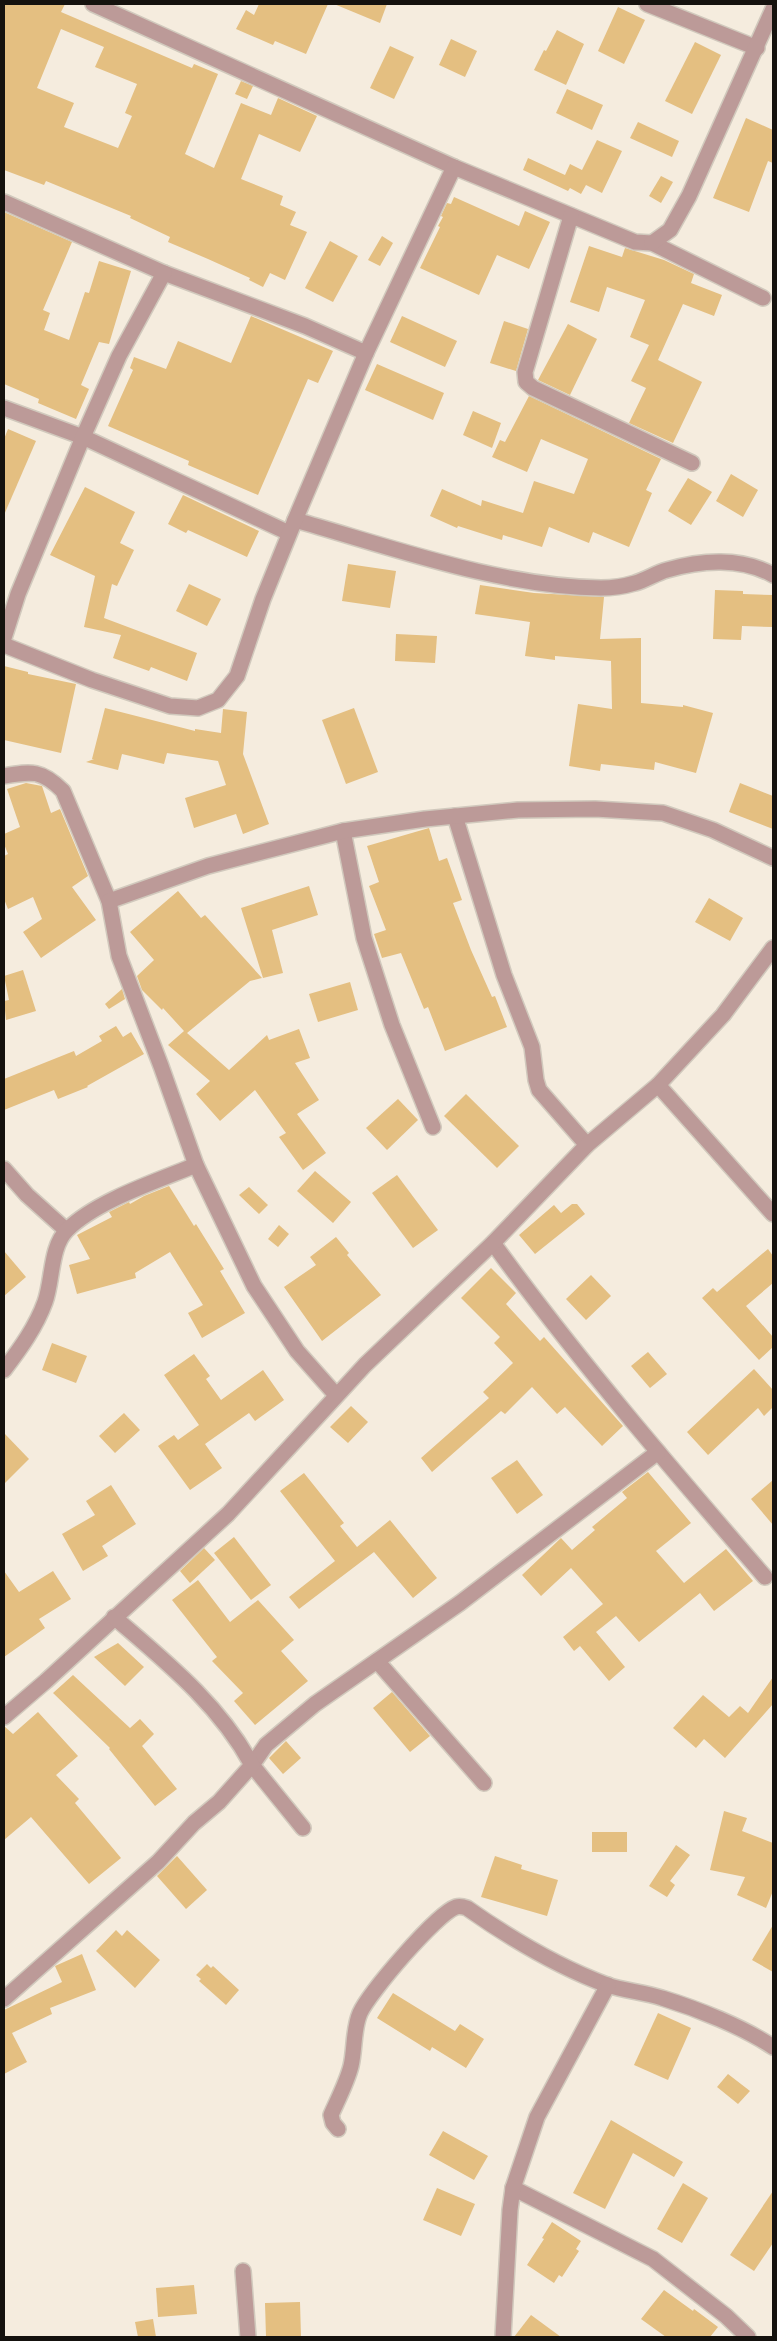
<svg xmlns="http://www.w3.org/2000/svg" width="777" height="2341" viewBox="0 0 777 2341" font-family="'Asap Condensed',sans-serif">
<rect width="100%" height="100%" fill="#f5ecde"/>
<g fill="#e4bf81" fill-rule="evenodd">
<path d="M4,4h61l-4,8 131,56 2,-4 24,10 -33,80 29,14 27,-65 30,12 7,-17 39,18 -17,36 -41,-18 -18,45 42,17 -3,9 16,7 -6,13 17,7 -22,48 -15,-7 -7,14 -14,-7 1,-2 -42,-19 -40,-17 2,-5 -40,-19 1,-2 -85,-35 -2,4 -40,-15zM61,29l43,18 -9,20 42,17 -12,29 7,3 -14,32 -54,-21 10,-24 -37,-15z"/>
<polygon points="259,4 328,4 306,54 275,41 273,45 236,29 246,10 254,15"/>
<polygon points="334,4 387,4 380,23"/>
<polygon points="618,7 645,20 624,64 598,51"/>
<polygon points="557,30 584,44 566,85 534,70 544,50 546,51"/>
<polygon points="451,39 477,51 465,77 439,65"/>
<polygon points="695,42 721,55 692,114 665,101"/>
<polygon points="390,46 414,57 394,99 370,88"/>
<polygon points="241,81 253,86 247,99 235,94"/>
<polygon points="567,89 603,105 592,130 556,113"/>
<polygon points="746,118 773,130 773,163 768,161 749,212 713,198"/>
<polygon points="638,122 679,141 672,157 630,138"/>
<polygon points="597,140 622,151 602,193 586,185 581,194 570,188 568,191 523,170 528,158 565,175 570,164 582,170"/>
<polygon points="661,176 673,182 661,203 649,196"/>
<polygon points="454,197 519,226 525,211 550,222 529,269 497,255 479,295 420,268 440,227 438,226 443,217 441,216 447,203 451,204"/>
<polygon points="4,212 72,242 43,310 50,313 44,330 69,340 85,292 89,293 99,261 131,271 109,344 99,342 81,385 89,389 76,419 38,403 39,399 4,384"/>
<polygon points="382,236 393,243 380,266 368,260"/>
<polygon points="330,241 358,256 333,302 305,288"/>
<polygon points="589,246 622,257 625,248 664,260 694,274 691,283 722,295 714,316 683,304 658,360 702,382 673,443 629,423 646,388 631,381 649,345 630,337 645,300 607,287 599,312 570,302"/>
<polygon points="251,316 333,351 318,383 308,379 258,495 188,465 189,461 108,426 133,370 130,368 134,357 166,369 178,341 231,363"/>
<polygon points="402,316 457,341 445,367 390,342"/>
<polygon points="504,321 528,329 516,371 490,363"/>
<polygon points="568,324 597,339 570,395 538,380"/>
<polygon points="377,364 444,393 433,420 365,390"/>
<polygon points="529,396 661,459 646,490 652,493 629,547 593,532 589,543 549,527 542,547 503,535 502,540 458,526 457,528 430,516 442,489 481,506 482,500 523,513 534,481 574,494 588,459 541,439 527,472 492,457 500,440 505,442"/>
<polygon points="473,411 501,423 492,448 463,435"/>
<polygon points="8,429 36,441 4,515 4,439"/>
<polygon points="731,474 758,490 743,517 716,501"/>
<polygon points="688,478 712,492 691,525 668,511"/>
<polygon points="85,487 135,512 120,543 134,550 117,586 112,584 104,618 197,653 187,681 151,667 149,671 113,658 121,635 84,627 95,576 50,555"/>
<polygon points="183,495 259,531 247,557 188,530 186,533 168,524"/>
<polygon points="348,564 396,571 390,608 342,601"/>
<polygon points="189,584 221,599 207,626 176,611"/>
<polygon points="480,585 534,593 604,597 600,639 641,638 641,703 683,707 683,705 713,713 696,773 655,762 654,770 601,764 600,771 569,766 578,704 612,709 611,661 555,656 555,660 525,656 530,622 475,614"/>
<polygon points="715,590 743,591 743,594 773,595 773,627 742,626 741,640 713,639"/>
<polygon points="396,634 437,636 435,663 395,661"/>
<polygon points="4,666 28,672 28,674 76,684 61,753 4,740"/>
<polygon points="105,708 195,731 195,729 221,733 223,709 247,712 243,754 269,824 243,834 236,814 194,828 185,798 226,785 218,761 167,753 164,764 122,754 118,770 86,762 94,759 92,759"/>
<polygon points="354,708 378,772 346,784 322,720"/>
<polygon points="26,783 42,786 51,813 60,809 88,876 72,887 96,920 41,958 23,932 42,919 33,897 8,909 4,899 4,856 8,854 4,844 4,834 20,827 7,789"/>
<polygon points="740,783 773,796 773,829 729,812"/>
<polygon points="429,828 439,861 447,858 462,900 453,903 471,950 492,997 495,996 507,1027 445,1051 428,1007 424,1009 401,953 382,958 374,934 386,930 369,886 379,882 367,846"/>
<polygon points="309,886 318,915 272,930 283,973 263,978 241,908"/>
<polygon points="178,891 201,918 205,915 262,978 250,981 187,1033 229,1070 267,1035 269,1040 299,1029 310,1058 295,1063 319,1100 297,1114 326,1153 303,1170 279,1137 286,1133 255,1090 220,1121 196,1094 210,1081 168,1045 184,1031 163,1008 162,1010 142,990 137,976 154,960 130,932"/>
<polygon points="709,898 743,918 730,941 695,922"/>
<polygon points="23,970 36,1011 6,1020 4,1001 9,1000 4,976"/>
<polygon points="350,982 358,1010 318,1022 309,994"/>
<polygon points="122,989 125,999 109,1009 105,1004"/>
<polygon points="116,1026 123,1037 131,1032 144,1054 87,1086 88,1087 58,1099 54,1090 4,1110 4,1079 74,1051 76,1056 102,1041 99,1036"/>
<polygon points="466,1094 519,1146 497,1168 444,1116"/>
<polygon points="398,1099 418,1120 387,1150 366,1128"/>
<polygon points="315,1171 351,1202 333,1223 297,1191"/>
<polygon points="397,1175 438,1230 413,1248 372,1193"/>
<polygon points="169,1186 194,1226 196,1224 224,1269 220,1271 245,1313 202,1338 188,1313 203,1305 170,1252 135,1273 136,1278 77,1294 69,1265 90,1259 77,1235 112,1217 109,1212 129,1202 130,1204 144,1196"/>
<polygon points="249,1187 268,1205 259,1214 239,1195"/>
<polygon points="572,1204 577,1204 585,1214 535,1254 519,1235 554,1205 561,1213"/>
<polygon points="279,1225 289,1234 278,1247 268,1239"/>
<polygon points="336,1237 349,1253 347,1255 381,1295 322,1341 284,1287 316,1265 310,1257"/>
<polygon points="768,1249 773,1256 773,1283 746,1306 773,1337 773,1347 759,1360 702,1298 713,1288 717,1292"/>
<polygon points="4,1251 26,1277 4,1296"/>
<polygon points="491,1268 516,1293 506,1304 540,1341 544,1337 623,1426 602,1446 565,1407 557,1414 532,1387 505,1414 501,1411 432,1472 421,1458 489,1398 483,1392 513,1363 494,1343 500,1337 461,1298"/>
<polygon points="591,1275 611,1296 586,1320 566,1299"/>
<polygon points="52,1343 87,1356 76,1383 42,1370"/>
<polygon points="648,1352 667,1374 650,1388 631,1366"/>
<polygon points="194,1354 210,1376 206,1379 221,1400 263,1370 284,1400 255,1421 249,1413 205,1444 222,1468 190,1490 158,1446 174,1435 178,1440 199,1425 164,1375"/>
<polygon points="754,1369 773,1390 773,1407 764,1416 758,1408 708,1455 687,1432"/>
<polygon points="351,1406 368,1422 348,1443 330,1427"/>
<polygon points="124,1413 140,1430 115,1453 99,1436"/>
<polygon points="4,1433 29,1459 4,1484"/>
<polygon points="517,1460 543,1495 517,1514 491,1478"/>
<polygon points="648,1472 691,1523 656,1551 684,1583 726,1549 753,1581 714,1611 700,1593 639,1642 616,1616 596,1632 625,1667 609,1681 580,1646 574,1651 563,1637 603,1604 571,1568 541,1596 522,1575 561,1538 572,1550 595,1530 592,1527 627,1498 622,1492"/>
<polygon points="304,1473 344,1523 340,1526 357,1547 390,1520 437,1578 413,1598 374,1552 299,1609 289,1597 335,1561 280,1491"/>
<polygon points="773,1480 773,1525 751,1499"/>
<polygon points="111,1485 136,1524 102,1546 108,1556 83,1571 62,1534 95,1515 86,1501"/>
<polygon points="234,1537 271,1585 251,1600 214,1553"/>
<polygon points="204,1548 215,1560 190,1583 180,1571"/>
<polygon points="4,1571 19,1592 53,1571 71,1599 39,1619 45,1628 4,1657"/>
<polygon points="198,1580 230,1622 258,1600 294,1640 281,1651 308,1681 255,1725 234,1701 243,1693 212,1661 217,1657 172,1600"/>
<polygon points="118,1643 144,1667 125,1686 94,1657"/>
<polygon points="73,1675 130,1728 140,1719 154,1734 142,1746 177,1789 155,1806 109,1749 110,1748 53,1693"/>
<polygon points="773,1677 773,1704 725,1758 704,1739 696,1748 673,1728 703,1695 729,1717 740,1706 748,1713"/>
<polygon points="392,1692 430,1736 410,1752 373,1708"/>
<polygon points="38,1712 78,1756 56,1775 79,1799 75,1803 121,1858 89,1884 31,1817 4,1840 4,1726 13,1734"/>
<polygon points="286,1741 301,1758 283,1774 269,1758"/>
<polygon points="724,1811 747,1818 742,1831 773,1843 773,1891 766,1908 737,1895 745,1877 710,1870"/>
<rect x="592" y="1832" width="35" height="20"/>
<polygon points="676,1845 690,1855 670,1881 675,1885 667,1897 649,1886"/>
<polygon points="177,1856 207,1890 186,1909 157,1876"/>
<polygon points="495,1856 522,1865 521,1869 558,1880 547,1916 481,1897"/>
<polygon points="773,1925 773,1972 752,1960"/>
<polygon points="116,1930 122,1936 127,1930 160,1960 135,1988 96,1951"/>
<polygon points="82,1954 96,1990 50,2008 52,2014 12,2033 27,2062 4,2074 4,2010 62,1982 55,1966"/>
<polygon points="207,1964 211,1968 213,1966 239,1990 226,2005 199,1981 201,1979 196,1975"/>
<polygon points="393,1993 455,2031 460,2024 484,2039 466,2068 432,2047 430,2051 377,2018"/>
<polygon points="658,2013 691,2028 668,2080 634,2065"/>
<polygon points="728,2074 750,2091 738,2104 717,2087"/>
<polygon points="611,2120 683,2162 674,2177 633,2153 605,2209 573,2193"/>
<polygon points="443,2131 488,2156 474,2180 429,2155"/>
<polygon points="683,2183 708,2198 682,2243 657,2229"/>
<polygon points="437,2188 475,2204 461,2236 423,2220"/>
<polygon points="773,2191 773,2243 754,2271 730,2255"/>
<polygon points="552,2222 581,2241 576,2249 579,2251 562,2277 559,2275 554,2283 527,2265 544,2239 542,2238"/>
<polygon points="194,2285 197,2314 158,2317 156,2288"/>
<polygon points="664,2290 693,2311 694,2309 718,2327 710,2337 666,2337 641,2319"/>
<polygon points="300,2302 301,2337 266,2337 265,2303"/>
<polygon points="531,2315 561,2337 514,2337"/>
<polygon points="153,2319 156,2337 138,2337 135,2322"/>
</g>
<g fill="none" stroke-linecap="round" stroke-linejoin="round">
<g stroke="#d1c9bd" stroke-width="18">
<g id="minor">
<polyline points="93,4 454,167 635,242 652,243 763,298"/>
<polyline points="647,4 757,48"/>
<polyline points="4,202 164,273 305,326 366,353"/>
<polyline points="571,216 525,372 526,382 533,388 692,463"/>
<polyline points="652,243 670,230 689,196 773,9"/>
<polyline points="4,408 83,437 289,533"/>
<path d="M295,520c96,27 206,67 306,68 11,0 24,-2 34,-5 11,-3 21,-10 32,-13 34,-10 74,-13 106,5"/>
<polyline points="4,638 18,594 83,437 119,356 164,273"/>
<polyline points="4,645 92,680 170,706 198,708 218,700 237,676 263,599 295,520 366,353 454,167"/>
<path d="M4,776c28,-5 38,-6 59,15l46,110 10,55 42,110 35,99 58,121 43,65 39,44"/>
<polyline points="455,816 504,975 532,1047 536,1080 539,1090 587,1145"/>
<polyline points="343,831 364,938 392,1025 433,1127"/>
<polyline points="109,901 208,866 343,831 425,819 518,810 595,809 663,813 713,830 773,858"/>
<polyline points="658,1085 773,1214"/>
<polyline points="4,1169 27,1195 66,1230"/>
<path d="M493,1243c84,116 178,225 272,334"/>
<path d="M4,1370c16,-21 32,-43 41,-68 8,-22 5,-55 22,-72 29,-29 90,-49 129,-65"/>
<polyline points="377,1661 484,1783"/>
<polyline points="4,1717 46,1681 228,1514 365,1365 493,1243 587,1145 658,1085 723,1015 773,948"/>
<polyline points="303,1828 252,1765 266,1745 315,1704 460,1603 658,1452"/>
<path d="M4,1999l154,-137 36,-39 25,-21 33,-37c-33,-61 -87,-104 -138,-148"/>
<path d="M338,2129l-5,-6 -2,-8c7,-16 16,-33 20,-49 4,-17 2,-37 9,-53 9,-20 76,-99 96,-106 4,-1 8,0 11,1 44,31 89,58 140,77 18,6 37,7 55,13 36,11 81,29 111,49"/>
<polyline points="513,2188 653,2259 726,2316 748,2337"/>
<polyline points="243,2271 248,2337"/>
<polyline points="503,2337 510,2210 513,2188 537,2117 608,1985"/>
</g>
</g>
<use href="#minor" stroke="#bc9a98" stroke-width="15"/>
</g>
<rect width="777" height="2341" fill="none" stroke="#15120e" stroke-width="10"/>
</svg>
